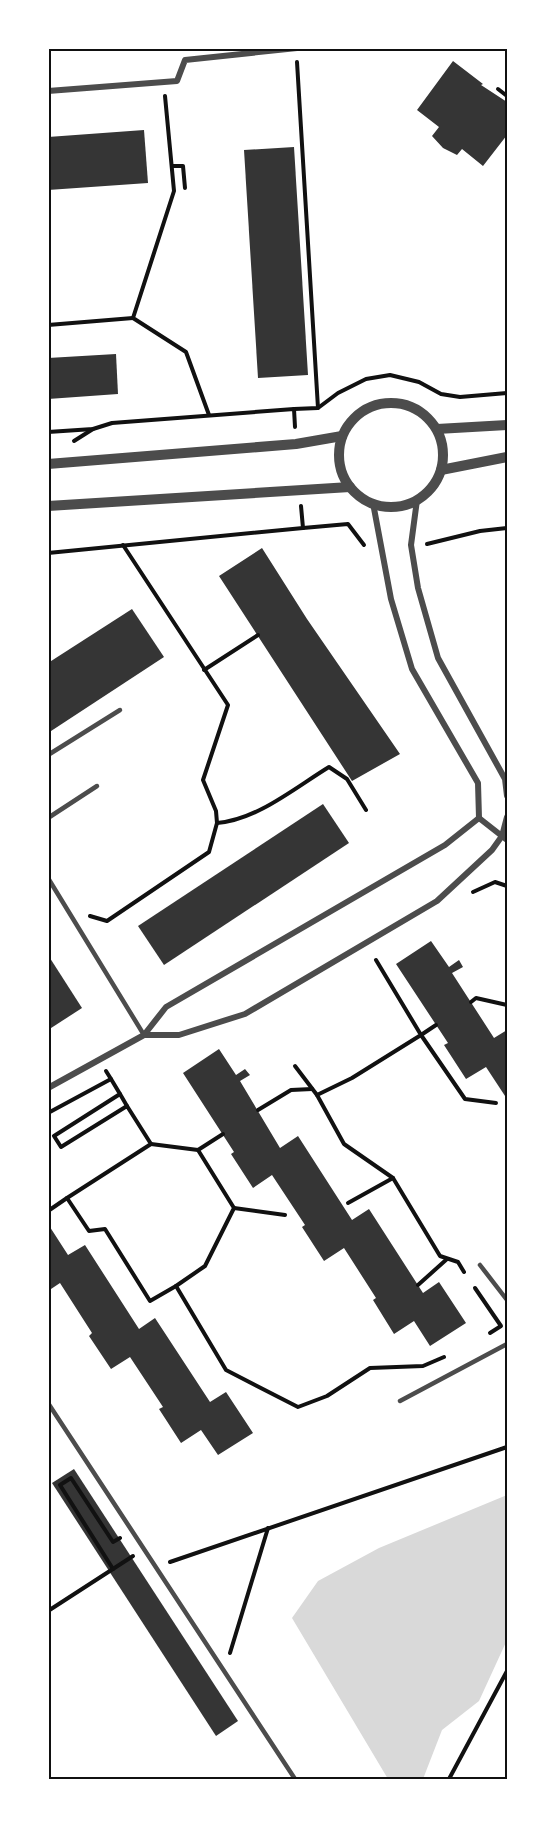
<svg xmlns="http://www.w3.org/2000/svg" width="555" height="1827" viewBox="0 0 555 1827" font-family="Rubik,sans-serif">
<rect width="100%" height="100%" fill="#fff"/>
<polygon fill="#d9d9d9" points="507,1495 507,1640 479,1701 442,1730 423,1779 388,1779 292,1618 318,1581 379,1548"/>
<g fill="#353535">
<polygon points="453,61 483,84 481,85 507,102 507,135 483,166 462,149 457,155 443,148 432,136 439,127 417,110"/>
<polygon points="144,130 148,183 48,190 48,137"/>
<polygon points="294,147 308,375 258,378 244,150"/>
<polygon points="116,354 118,394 48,399 48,358"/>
<polygon points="262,548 307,619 400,754 352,781 219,576"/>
<polygon points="132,609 164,657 48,733 48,663"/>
<polygon points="323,804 349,843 164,965 138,926"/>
<polygon points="431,941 449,967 459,960 463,967 452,973 494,1038 507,1030 507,1099 486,1067 466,1079 444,1045 448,1043 396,964"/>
<polygon points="48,955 82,1008 48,1030"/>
<polygon points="219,1049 236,1075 245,1069 250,1075 240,1081 280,1148 298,1136 352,1220 369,1209 423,1293 439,1282 466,1323 430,1346 414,1321 394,1334 373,1300 376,1298 344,1248 324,1261 302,1227 305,1225 272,1175 253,1188 231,1154 234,1152 183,1073"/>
<polygon points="48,1224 68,1255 85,1245 139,1329 155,1318 210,1402 226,1392 253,1433 218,1455 201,1430 181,1443 159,1409 163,1407 130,1357 111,1369 89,1336 92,1333 60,1283 48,1291"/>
<polygon points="74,1469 238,1721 216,1736 52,1483"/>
</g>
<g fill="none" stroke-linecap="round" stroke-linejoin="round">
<g stroke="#111" stroke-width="4">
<polyline points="297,62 318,408"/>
<polyline points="498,89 507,96"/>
<polyline points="165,96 174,191 133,318 186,352 209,415"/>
<polyline points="172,166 183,166 185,188"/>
<polyline points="48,325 133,318"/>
<polyline points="294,409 318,408 338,393 366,379 390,375 419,382 441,394 460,397 507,393"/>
<polyline points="48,432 93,429 112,423 294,409 295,427"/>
<polyline points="74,441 93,429"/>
<polyline points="303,528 348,524 364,545"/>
<polyline points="427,544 480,531 507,528"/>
<polyline points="48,553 303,528 301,506"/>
<polyline points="204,670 258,635"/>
<path d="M217,823c40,-3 79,-36 112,-56l18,12 19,31"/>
<polyline points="473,892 495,882 507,886"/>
<polyline points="90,916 107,921 209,852 217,823 216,811 203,780 228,705 123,545"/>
<polyline points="376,960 421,1035 352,1078 317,1095 344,1144 393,1178 440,1256 458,1262 464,1272"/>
<polyline points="471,1002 476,998 507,1005"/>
<polyline points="436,1025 421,1035 465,1099 496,1103"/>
<polyline points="295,1066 317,1095"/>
<polyline points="111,1079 120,1094 54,1136 61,1147 127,1106 151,1144 67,1198 89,1231 105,1229 150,1301 176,1286 226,1370 298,1407 327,1396 370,1368 423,1366 444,1357"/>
<polyline points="120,1094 127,1106"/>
<polyline points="258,1110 291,1090 312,1089"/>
<polyline points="48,1113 111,1079 106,1071"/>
<polyline points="151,1144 198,1150 234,1208 205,1266 176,1286"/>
<polyline points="198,1150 223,1134"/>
<polyline points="348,1203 393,1178"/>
<polyline points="234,1208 285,1215"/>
<polyline points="48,1211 67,1198"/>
<polyline points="418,1285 447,1259"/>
<polyline points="475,1288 501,1326 490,1333"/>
<polyline points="170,1562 507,1447"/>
<polyline points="113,1569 60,1485 71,1478 113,1542 120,1538"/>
<polyline points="48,1611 133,1556"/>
<polyline points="230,1653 268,1528"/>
<polyline points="449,1779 507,1671"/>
</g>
<g stroke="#4c4c4c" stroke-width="4.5">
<polyline points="48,755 120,710"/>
<polyline points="48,818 97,786"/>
<polyline points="48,878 144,1035"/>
<polyline points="480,1265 507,1300"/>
<polyline points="400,1401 507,1344"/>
<polyline points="48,1403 295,1779"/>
</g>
<g stroke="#4c4c4c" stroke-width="6">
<polyline points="48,91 177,81 185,60 297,48"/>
<polyline points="417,500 411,545 418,588 438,658 505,779 507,796"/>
<polyline points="373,503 391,599 412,669 478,783 479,818"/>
<polyline points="479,818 507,840"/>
<polyline points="144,1035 179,1035 245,1014 437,901 492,850 502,836 507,817"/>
<polyline points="48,1088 144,1035 166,1007 445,845 479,818"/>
</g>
<g stroke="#4c4c4c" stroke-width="10">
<circle cx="391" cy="455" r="52"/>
<polyline points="437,429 507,425"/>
<polyline points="48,464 296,444 342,436"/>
<polyline points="441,470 507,457"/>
<polyline points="48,506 350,487"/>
</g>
</g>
<rect width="555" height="1827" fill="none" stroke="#ffffff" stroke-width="99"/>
<rect x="50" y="50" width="456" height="1728" fill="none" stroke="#111" stroke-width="2"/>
</svg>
